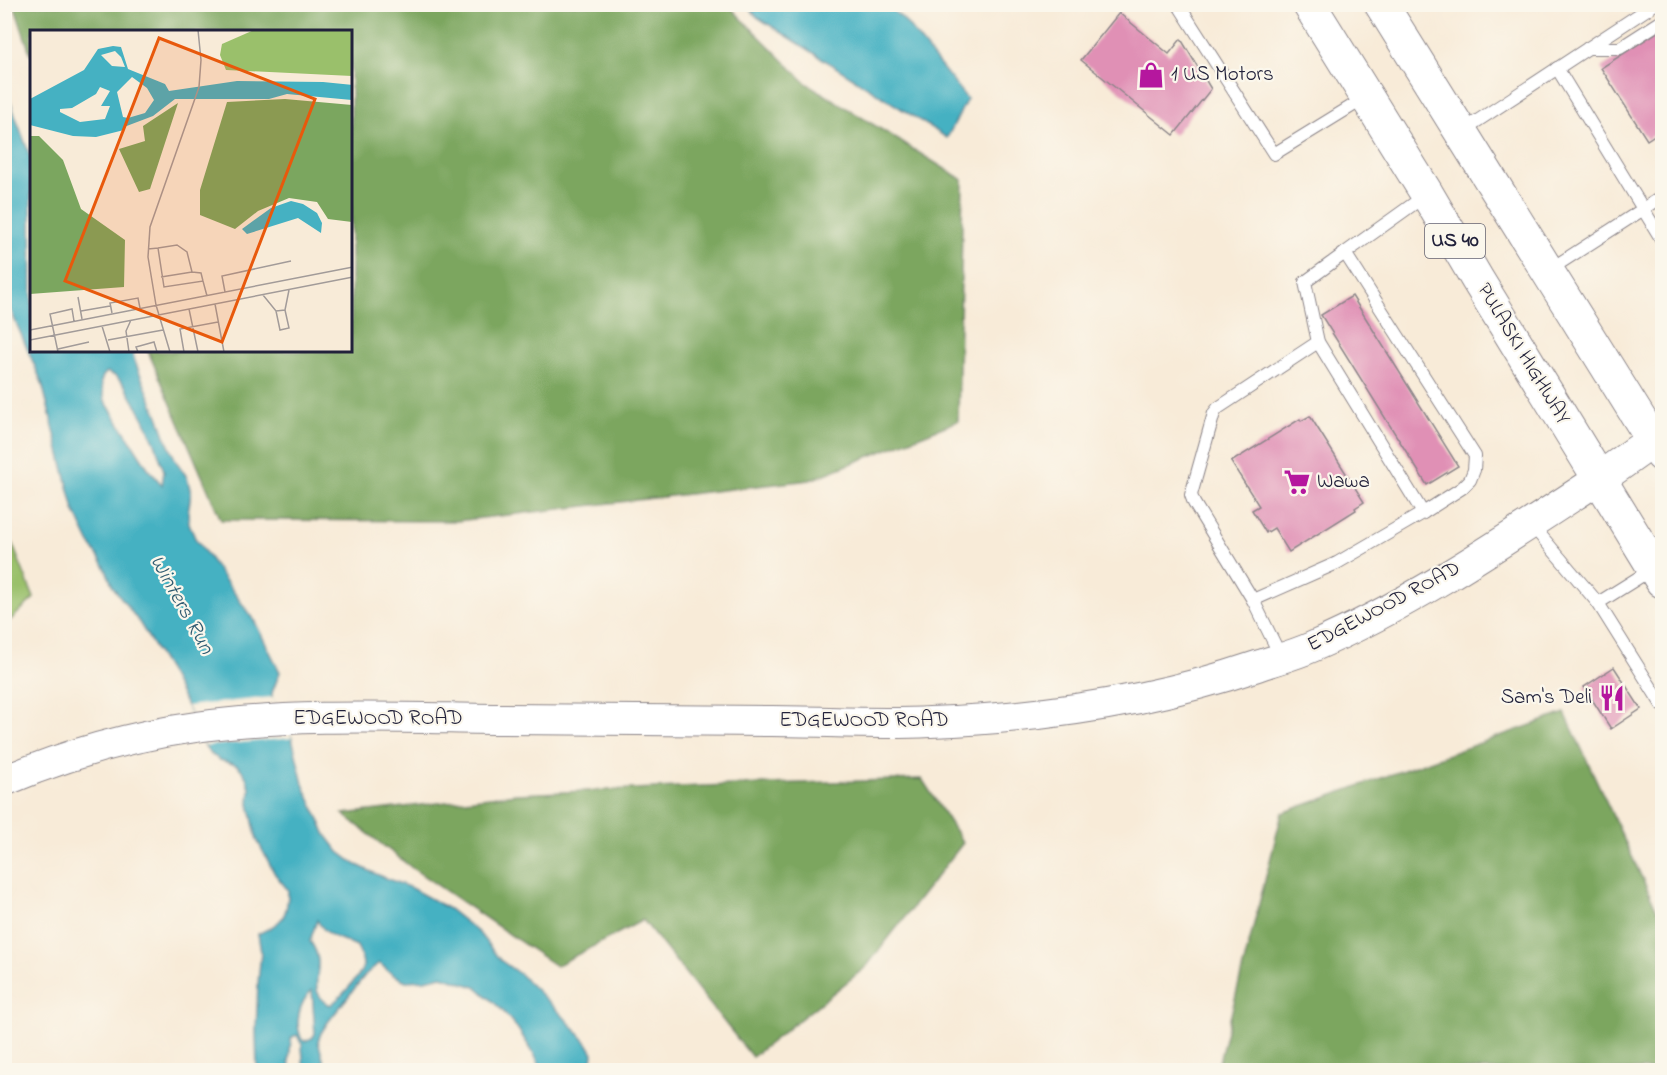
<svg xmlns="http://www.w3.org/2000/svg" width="1667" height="1075" viewBox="0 0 1667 1075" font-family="'Indie Flower',sans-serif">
<rect width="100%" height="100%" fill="#fbf7ec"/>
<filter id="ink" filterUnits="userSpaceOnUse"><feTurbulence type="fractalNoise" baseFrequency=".0167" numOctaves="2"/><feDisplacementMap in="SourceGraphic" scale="12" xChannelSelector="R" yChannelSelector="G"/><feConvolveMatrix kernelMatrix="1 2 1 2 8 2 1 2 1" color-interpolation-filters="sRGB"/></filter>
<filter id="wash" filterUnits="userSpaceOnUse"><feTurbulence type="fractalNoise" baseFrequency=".008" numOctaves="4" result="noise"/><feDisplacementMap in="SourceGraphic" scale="24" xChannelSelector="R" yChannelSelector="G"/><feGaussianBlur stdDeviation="1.35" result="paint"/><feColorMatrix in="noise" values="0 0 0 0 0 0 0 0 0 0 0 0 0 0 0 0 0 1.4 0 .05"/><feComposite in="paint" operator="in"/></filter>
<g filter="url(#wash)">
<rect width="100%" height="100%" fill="#f8ebd8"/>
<polygon fill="#9ac06b" stroke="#5e7153" stroke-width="1.5" points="4,523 34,598 5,625 4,625"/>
<g fill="#7ba65f" stroke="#4e644d" stroke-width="1.5">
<polygon points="14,5 728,5 806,83 963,180 958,421 810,480 457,521 221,520 148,351 351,351 351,32 32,32 31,56"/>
<polygon points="1565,713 1662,921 1662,1070 1217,1070 1282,813"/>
<polygon points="922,779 963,843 866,967 752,1057 643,920 556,966 412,868 343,814 516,794 702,786"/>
</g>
<g fill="#45b1c2" stroke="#346a7e" stroke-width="1.5" fill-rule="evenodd">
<polygon points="747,5 887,5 903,19 967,99 947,138 757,17"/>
<path d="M4,85l27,74 1,192h100l3,11 23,54 9,25 9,20 11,16 4,16 -3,20 1,10 6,15 60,84 25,50 -8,21v4l20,41 11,46 23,51 13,17 16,12 21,10 35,14 38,21 30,24 21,27 21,15 41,40 25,28 6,10 -1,9 8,8h-58l-8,-16 -16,-25 -17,-20 -23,-21 -36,-12 -17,4 -19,1 -14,-7 -13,-11 -13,11 -38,48 -7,11 -3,8 8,29h-22l-2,-23 1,-2 -2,-2 -4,-8 -5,2 -1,3 -2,22 2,7 5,1h-39l-1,-39 2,-48 3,-31 -3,-18c24,-12 30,-15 30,-44l-13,-16 -18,-34 -8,-36 1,-16 -4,-11 -5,-8 -5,-4 -16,-5 -9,-6 -6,-8 -18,-40 -19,-36 -29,-48 -26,-35 -8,-20 -16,-25 -15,-32 -32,-127 -37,-86zM107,372l8,4 9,8 20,35 11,24 9,28 -2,14 -14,-17 -43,-67 -4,-19 2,-6zM317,920c10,18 23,18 40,26 2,5 6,13 6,19 0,9 -25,35 -33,40 -22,-12 -10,-27 -12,-45 -1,-8 -4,-13 -8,-19zM312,990l3,44 -3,4 -7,3 -3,-1c-8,-17 -3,-37 10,-50z"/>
</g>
<polygon fill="#f8ebd8" points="273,697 292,738 205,746 187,706"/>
<g id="blocks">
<g fill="#e090b5">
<polygon points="1119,13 1169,54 1181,39 1211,89 1174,135 1081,60"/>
<polygon points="1662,29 1662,130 1647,140 1601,68"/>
<polygon points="1352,296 1458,466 1427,485 1321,315"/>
<polygon points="1310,416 1364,502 1355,508 1356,510 1289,552 1274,528 1266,533 1252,510 1259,506 1231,462 1300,419 1301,421"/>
<polygon points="1614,667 1641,709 1611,729 1584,687"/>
</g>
</g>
</g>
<g filter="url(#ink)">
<use href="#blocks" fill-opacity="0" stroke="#8d868a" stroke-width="1.5"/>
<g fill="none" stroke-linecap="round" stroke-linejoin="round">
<g stroke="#8d868a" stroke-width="14">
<g id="service">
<polyline points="1178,4 1274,154 1365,98"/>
<polyline points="1588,48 1620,48 1662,21"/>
<polyline points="1557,68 1662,240"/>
<polyline points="1462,131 1655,4"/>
<polyline points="1345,253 1305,282 1318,342 1423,513"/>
<polyline points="1549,270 1662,197"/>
<polyline points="1531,524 1598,603"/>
<polyline points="1654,568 1598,603 1662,705"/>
<polyline points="1253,600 1194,503 1191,495 1214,413 1218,408 1318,342"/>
<polyline points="1281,657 1253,600 1337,563 1423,513 1462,488 1470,480 1474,470 1475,456 1345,253 1426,195"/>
</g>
</g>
<g stroke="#8d868a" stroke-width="32">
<path id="tertiary" d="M4,781c61,-26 127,-45 192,-54 102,-14 206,-9 308,-8 89,0 178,1 267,2 53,0 106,4 159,1 110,-4 222,-20 327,-56 18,-6 37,-11 55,-19 102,-44 195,-108 287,-168"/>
</g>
<g stroke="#8d868a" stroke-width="35">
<polyline id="secondary" points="1599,479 1662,434"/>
</g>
<g stroke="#8d868a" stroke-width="35">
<g id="trunk">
<polyline points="1309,4 1427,194 1477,279 1662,581"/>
<polyline points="1381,4 1662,455"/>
</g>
</g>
<use href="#service" stroke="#fff" stroke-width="12"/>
<use href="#tertiary" stroke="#fff" stroke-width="30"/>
<use href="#secondary" stroke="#fff" stroke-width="33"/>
<use href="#trunk" stroke="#fff" stroke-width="33"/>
</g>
</g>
<defs>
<g id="shop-bare" transform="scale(2.07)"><path d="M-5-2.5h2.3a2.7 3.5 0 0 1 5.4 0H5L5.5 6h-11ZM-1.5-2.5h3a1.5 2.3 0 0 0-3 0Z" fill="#b5179e" stroke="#fbf7ec" stroke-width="2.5" paint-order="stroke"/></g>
<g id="supermarket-bare" transform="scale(2.07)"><path d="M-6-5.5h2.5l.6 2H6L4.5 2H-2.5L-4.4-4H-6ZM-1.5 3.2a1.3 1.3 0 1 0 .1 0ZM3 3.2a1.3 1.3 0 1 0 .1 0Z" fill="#b5179e" stroke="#fbf7ec" stroke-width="2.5" paint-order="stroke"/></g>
<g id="restaurant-bare" transform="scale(2.07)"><path d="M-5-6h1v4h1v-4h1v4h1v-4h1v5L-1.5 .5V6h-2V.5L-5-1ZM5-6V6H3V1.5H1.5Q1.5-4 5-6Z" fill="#b5179e" stroke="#fbf7ec" stroke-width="2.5" paint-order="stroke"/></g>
</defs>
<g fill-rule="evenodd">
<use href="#shop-bare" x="1151" y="75"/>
<use href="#supermarket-bare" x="1297" y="482"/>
<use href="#restaurant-bare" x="1612" y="698"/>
</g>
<g text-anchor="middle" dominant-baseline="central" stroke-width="4.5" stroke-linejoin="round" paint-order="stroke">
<rect fill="#fbf7ec" stroke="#636270" stroke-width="1.5" x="1425" y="224" width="60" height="34" rx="4.5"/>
<g font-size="20" font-weight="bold" fill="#22223b">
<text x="1455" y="241">US 40</text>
</g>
<g font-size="21" fill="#22223b" stroke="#fbf7ec" text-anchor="start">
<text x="1171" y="75">1 US Motors</text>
<text x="1317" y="482">Wawa</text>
<text x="1592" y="698" text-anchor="end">Sam's Deli</text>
</g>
<g font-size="21" fill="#22223b" stroke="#fbf7ec">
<text transform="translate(1523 354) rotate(59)">PULASKI HIGHWAY</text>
<text transform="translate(1384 607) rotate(-28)">EDGEWOOD ROAD</text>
<text x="378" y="719">EDGEWOOD ROAD</text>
<text x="864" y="721">EDGEWOOD ROAD</text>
</g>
<g font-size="22" font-style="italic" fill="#305b71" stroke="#fbf7ec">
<text transform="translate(181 605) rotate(61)">Winters Run</text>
</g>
</g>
<g transform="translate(30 30)">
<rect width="322" height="322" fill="#f8ebd8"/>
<path d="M224,0h98v46l-126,-6 -6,-15 2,-11z" fill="#9ac06b"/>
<path d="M255,69l67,6v117l-24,-3 -11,-17 -28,-4 -31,13 -23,18 -35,-14v-25l27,-88zM148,73l-28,86 -11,3 -20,-43 26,-8 -2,-15zM0,106h9l24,24 18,49 44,31 -1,47 -94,7z" fill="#7ba65f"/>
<path d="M83,16l8,1 7,22 37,15 4,7 68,-10 86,1 30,3 -1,15 -65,-6 -18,5h-94l-22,17 -29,11v3l-28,7 -23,-1 -43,-11v-26l54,-29 14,-21zM85,21l6,6 4,10 -13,-1 -11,-11zM102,47l15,11 7,12 -9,13 -17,5 -5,-1 -6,-25zM70,57l10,4 -9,15h9l-5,13 -25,3 -20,-10v-3l12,-1 24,-14zM261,171l12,3 14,9 5,10 -1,10 -23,-15 -51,16 -5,-5 29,-21z" fill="#45b1c2" fill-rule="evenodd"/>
<path fill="none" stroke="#a29b99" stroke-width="1.5" d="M128,218l19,-3 10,7 5,20M118,219l10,-1 6,39 39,-6 4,15M131,247l31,-5 9,1 2,8M195,262l-3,-16 69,-15M233,265l13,16 9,-1 4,-20M48,267l4,22M185,274l9,48M126,275l-8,-48 2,-30 49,-140 2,-27 -3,-30M126,275l14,47M159,279l9,43M51,281l29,-5M246,281l4,19 9,-2 -4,-18M82,283l-2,-10 28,-5 2,10M72,296l8,26M0,300l323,-63M0,310l323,-63M78,310l55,-10M28,319l31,-7M28,322l-8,-38 22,-5 2,12M99,322l-3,-21 5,-11M108,322l-2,-5 18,-5 3,10M154,322l-4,-23 38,-7"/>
<path fill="#e8590c" fill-opacity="0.15" stroke="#e8590c" stroke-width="3" d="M129,8l156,61 -93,243 -157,-61z"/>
<rect width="322" height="322" fill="none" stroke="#22223b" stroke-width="3"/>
</g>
<rect width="1667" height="1075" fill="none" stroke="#fbf7ec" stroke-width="24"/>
</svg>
